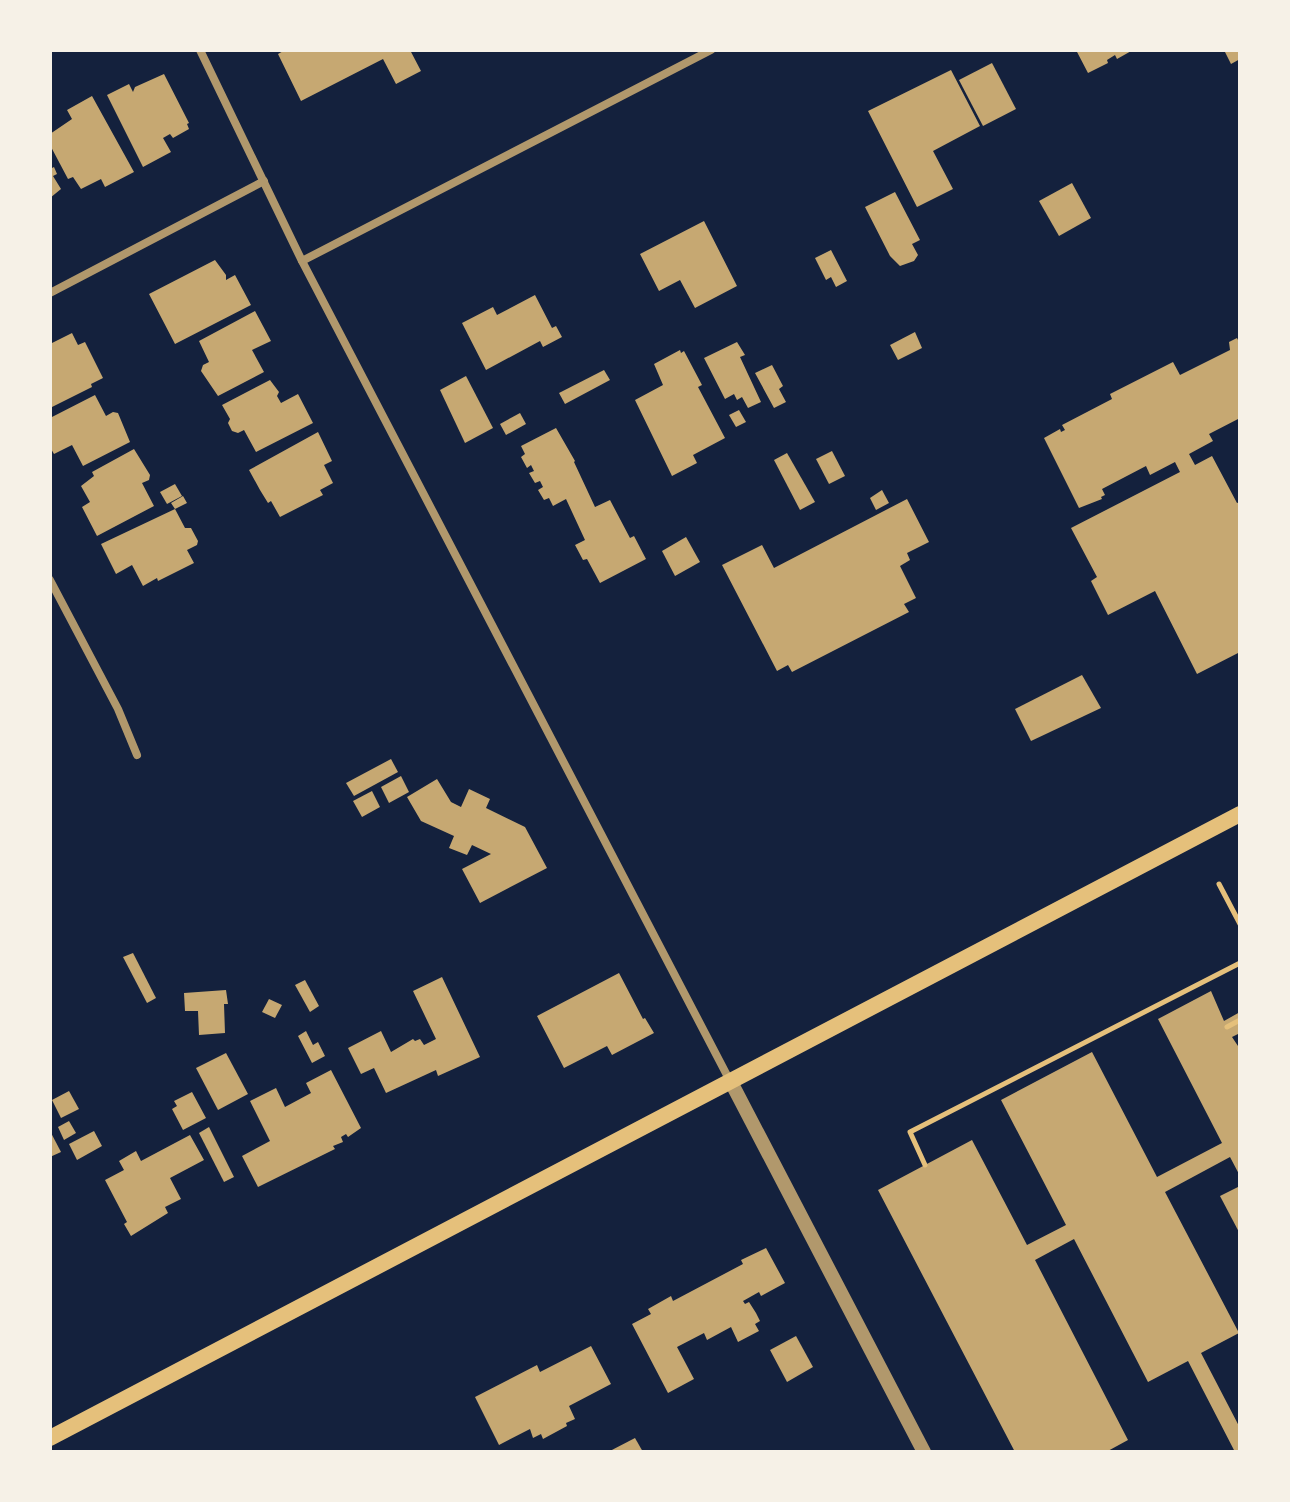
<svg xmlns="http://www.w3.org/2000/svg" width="1290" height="1502" viewBox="0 0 1290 1502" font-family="Literata,serif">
<rect width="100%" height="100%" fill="#14213d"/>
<g fill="#c6a872">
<polygon points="285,50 410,50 421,71 396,84 383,59 301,101 278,54"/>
<polygon points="1076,50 1133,50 1117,59 1115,55 1107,60 1108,63 1088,73"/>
<polygon points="1224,50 1240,50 1240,59 1231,64"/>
<polygon points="992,63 1016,109 983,126 959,80"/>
<polygon points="951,70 980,126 933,151 953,189 917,207 868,111"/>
<polygon points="164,74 189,123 187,124 189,129 173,138 170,134 163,138 171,152 143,167 107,95 129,84 133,92 135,87"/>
<polygon points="92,96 134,172 105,187 101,179 81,189 73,177 68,179 50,145 50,134 72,119 67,110"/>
<polygon points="54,167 57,174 53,176 61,189 50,198 50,169"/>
<polygon points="1072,183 1091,218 1059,236 1039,201"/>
<polygon points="895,192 920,240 912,244 918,255 914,261 900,266 890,256 865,207"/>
<polygon points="704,221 737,286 695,308 680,280 659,291 640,254"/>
<polygon points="831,250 847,281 836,287 831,277 826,280 815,258"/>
<polygon points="215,260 226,275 226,280 235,275 251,305 175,344 149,294"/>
<polygon points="535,295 552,328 556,326 562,337 543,347 540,341 486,370 462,323 493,307 497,315"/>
<polygon points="255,311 271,341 252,350 264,372 218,396 201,371 203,365 209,362 199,341"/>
<polygon points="915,332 922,348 898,360 890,345"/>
<polygon points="72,333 78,345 85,342 103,378 91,384 92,387 50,408 50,344"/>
<polygon points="1237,338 1240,344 1240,418 1209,434 1213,441 1189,454 1195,465 1212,456 1237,503 1240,502 1240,652 1197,674 1155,591 1108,615 1091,581 1097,577 1071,528 1180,472 1175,462 1150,475 1146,466 1102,489 1105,495 1101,497 1102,499 1079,508 1044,438 1060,429 1061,432 1065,430 1062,425 1112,399 1110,394 1173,362 1180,375 1230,350 1229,342"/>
<polygon points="737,342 745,355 740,357 761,402 748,408 742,397 737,400 734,394 725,399 704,358"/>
<polygon points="680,350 681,353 684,351 702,385 698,387 725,438 693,455 697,463 672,476 635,400 663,385 654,364"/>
<polygon points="772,365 783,386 779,389 786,402 774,408 755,373"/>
<polygon points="604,370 610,380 565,404 559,393"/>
<polygon points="466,376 493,428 465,443 440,390"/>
<polygon points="270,380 279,392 277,396 281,403 298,394 313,423 256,452 244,430 238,433 232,431 228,423 230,419 222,405"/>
<polygon points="95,395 106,416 113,412 118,413 130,442 83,466 72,445 54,454 50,447 50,418"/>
<polygon points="739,410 746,422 736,427 729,415"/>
<polygon points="520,413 526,424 506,435 500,424"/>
<polygon points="556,428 575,461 574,462 595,507 610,500 630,538 634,536 646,559 600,583 587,559 583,560 575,545 585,540 566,499 553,506 549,498 544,500 538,490 543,487 540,481 535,483 529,473 534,471 531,465 527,468 521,457 525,454 521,446"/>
<polygon points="318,432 332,461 324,465 333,483 320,490 323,495 280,517 271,501 268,503 260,490 249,470"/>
<polygon points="134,449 150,475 149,480 142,483 154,506 97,536 82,507 90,502 81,486 94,476 92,472"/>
<polygon points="832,451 845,476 829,484 816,459"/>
<polygon points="787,453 815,502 800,510 774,460"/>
<polygon points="175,484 182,496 167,504 160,492"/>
<polygon points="882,490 889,503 876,510 870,498"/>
<polygon points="183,496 187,503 175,509 185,528 191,528 198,541 197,545 187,550 194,563 158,581 157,578 143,586 132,565 116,574 101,544 175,509 171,503"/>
<polygon points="907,499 929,542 907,553 910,560 900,566 916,598 904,604 909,612 792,672 788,665 777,671 722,565 762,545 774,568"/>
<polygon points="686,537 700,562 675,576 662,551"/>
<polygon points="1082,675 1101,708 1031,741 1015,709"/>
<polygon points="391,759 398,772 354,796 346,783"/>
<polygon points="401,776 409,792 389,803 381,787"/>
<polygon points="437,779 451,802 461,807 469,789 490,799 486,808 525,827 547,868 480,903 462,869 491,854 472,845 467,855 449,848 454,836 421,821 407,797"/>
<polygon points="372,791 380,807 362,817 353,801"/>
<polygon points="133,953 156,998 147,1003 123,957"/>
<polygon points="619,973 643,1019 645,1018 654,1033 612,1055 607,1046 564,1068 537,1016"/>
<polygon points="442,977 480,1057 438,1076 436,1070 386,1093 374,1068 361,1074 348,1048 381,1031 391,1052 413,1039 415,1041 420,1039 424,1045 436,1039 413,991"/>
<polygon points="305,980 319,1006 310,1012 295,985"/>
<polygon points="226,990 228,1004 224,1004 225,1033 199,1035 198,1011 185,1011 184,993"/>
<polygon points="1211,991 1224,1021 1240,1012 1240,1033 1232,1037 1240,1049 1240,1176 1230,1157 1165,1192 1239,1333 1201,1353 1240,1428 1240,1452 1235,1452 1188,1361 1148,1382 1074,1239 1035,1260 1128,1440 1106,1452 1015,1452 878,1190 972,1140 1027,1245 1066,1225 1001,1100 1092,1052 1157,1177 1222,1143 1158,1019"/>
<polygon points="269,999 282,1005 275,1018 262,1012"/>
<polygon points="306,1031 313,1045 318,1042 325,1056 312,1063 298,1036"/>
<polygon points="226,1053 248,1094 218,1110 196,1068"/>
<polygon points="331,1070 361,1128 348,1137 346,1134 341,1137 343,1142 333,1146 335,1149 258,1187 242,1156 270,1141 250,1101 276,1088 285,1107 311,1093 306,1083"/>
<polygon points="69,1091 79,1109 61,1118 52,1100"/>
<polygon points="192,1092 206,1118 183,1130 172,1109 177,1106 174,1101"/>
<polygon points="69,1121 76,1133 64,1140 58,1127"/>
<polygon points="209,1127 234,1177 224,1182 199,1133"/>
<polygon points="50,1131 61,1152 50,1157"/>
<polygon points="94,1131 102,1146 77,1160 69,1144"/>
<polygon points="190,1135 204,1160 170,1178 181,1199 165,1207 168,1213 131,1236 124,1224 127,1222 105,1180 124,1170 119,1161 136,1151 141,1161"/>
<polygon points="1240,1186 1240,1234 1220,1196"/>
<polygon points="766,1248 785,1283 761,1296 759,1292 743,1301 745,1304 749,1302 756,1313 760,1321 755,1324 759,1331 738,1342 731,1327 707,1340 704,1333 677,1347 694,1379 668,1393 632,1324 651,1314 648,1309 671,1296 673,1301 743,1264 741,1260"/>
<polygon points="796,1336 813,1367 787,1382 770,1350"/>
<polygon points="591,1346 611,1384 569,1406 575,1419 566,1423 567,1426 543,1439 541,1434 533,1438 530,1429 499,1445 475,1397 537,1365 540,1372"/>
<polygon points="635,1438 643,1452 608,1452"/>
</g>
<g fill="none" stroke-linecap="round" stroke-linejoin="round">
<g stroke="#e5c07b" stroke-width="5">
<polyline points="1219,884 1240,924"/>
<polyline points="1227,1027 1240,1020"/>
<polyline points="925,1165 910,1132 1240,963"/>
</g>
<g stroke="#b1986c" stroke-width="8">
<polyline points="200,50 302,261 730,1081"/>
<polyline points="302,261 711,50"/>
<polyline points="50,293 264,181"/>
<polyline points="50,580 118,709 137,755"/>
</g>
<polyline stroke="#b1986c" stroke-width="14" points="731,1082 924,1452"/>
<polyline stroke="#e5c07b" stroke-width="16" points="50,1438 1240,814"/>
</g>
<rect width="1290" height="1502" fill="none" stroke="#f6f1e7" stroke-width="104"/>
</svg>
